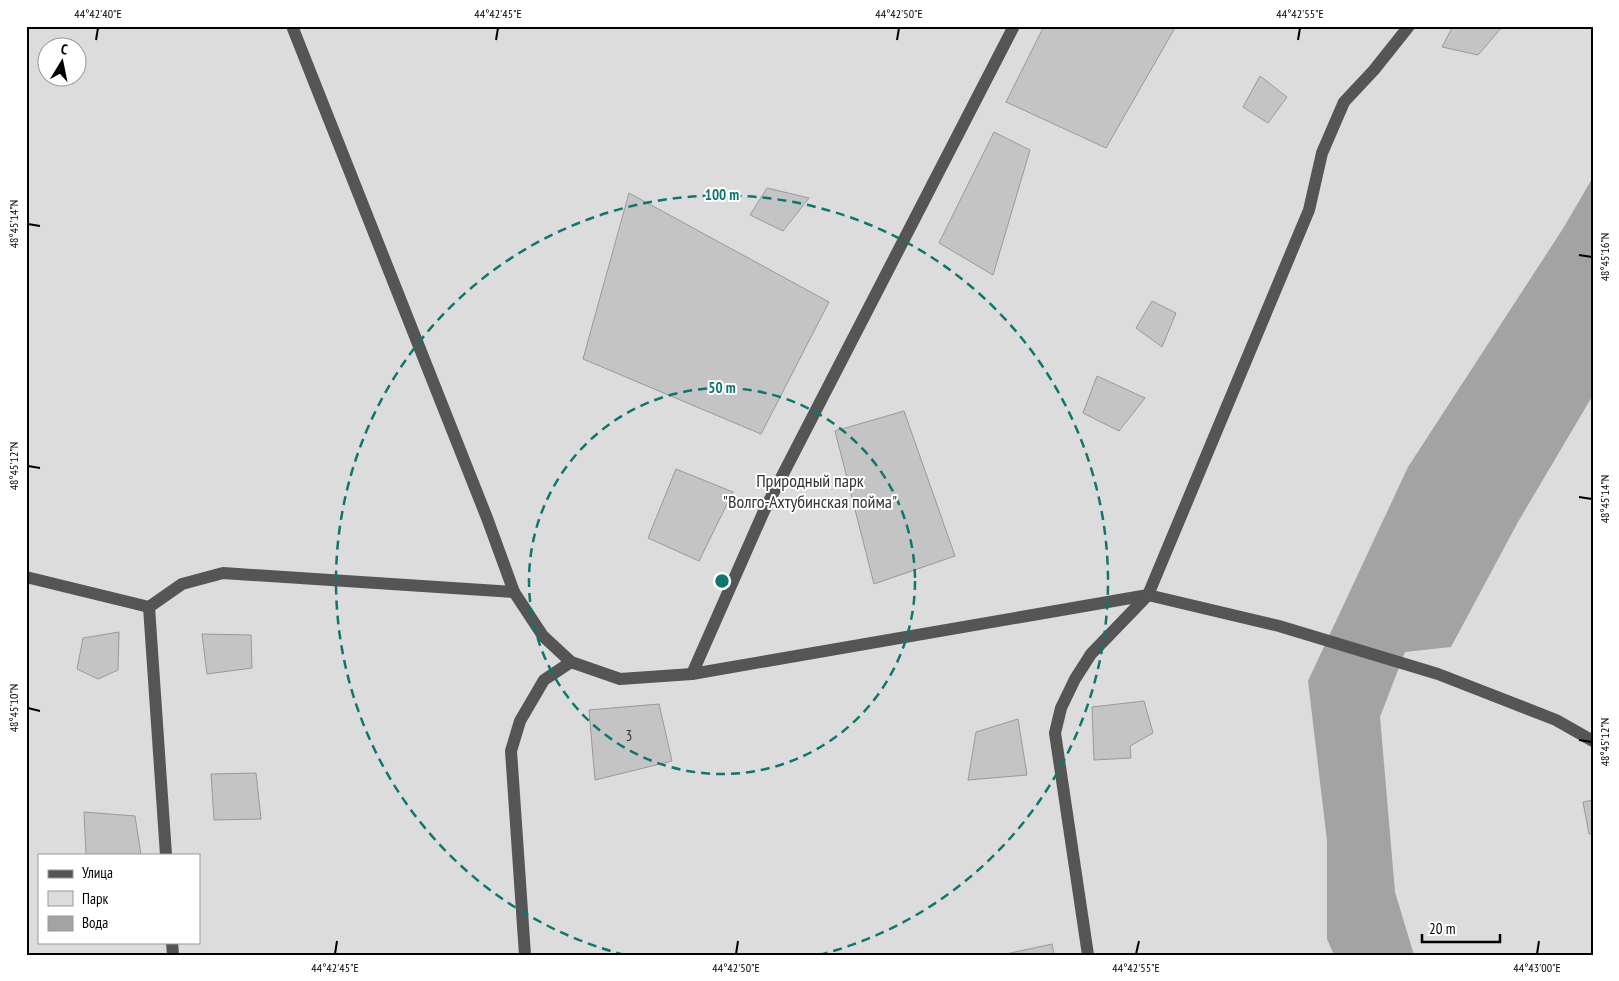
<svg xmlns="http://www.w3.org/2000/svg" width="1619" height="981" viewBox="0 0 1619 981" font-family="'PT Sans Narrow',sans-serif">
<rect width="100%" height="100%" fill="#fff"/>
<path fill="#dcdcdc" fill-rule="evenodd" d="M26,26h1567v929h-1567zM48,48h30v30h-30zM39,855h160v87h-160z"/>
<polygon fill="#a3a3a3" points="1593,177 1593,395 1518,522 1451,647 1405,652 1380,717 1395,892 1414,955 1334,955 1327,939 1327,841 1308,681 1408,467 1564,227"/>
<g fill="#c4c4c4" stroke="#999">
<polygon points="1044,26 1176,26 1106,148 1006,102"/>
<polygon points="1453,26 1500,26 1502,27 1478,55 1442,47"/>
<polygon points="1260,76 1287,97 1268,123 1243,107"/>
<polygon points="994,132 1030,150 993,275 939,243"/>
<polygon points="767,188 809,198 783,231 750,215"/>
<polygon points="629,193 829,302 761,434 583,359"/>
<polygon points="1152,301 1176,313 1162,347 1136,328"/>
<polygon points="1097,376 1145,398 1119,431 1083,413"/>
<polygon points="904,411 955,556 874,584 835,431"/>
<polygon points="676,469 733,492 699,561 648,538"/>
<polygon points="119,632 118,670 98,679 77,669 83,638"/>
<polygon points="202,634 251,635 252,668 207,674"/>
<polygon points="1144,701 1153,733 1130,746 1131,758 1094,760 1092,707"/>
<polygon points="659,704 672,761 595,780 589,710"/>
<polygon points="1018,719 1027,775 968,780 976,732"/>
<polygon points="256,773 261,819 214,820 211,774"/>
<polygon points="1593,800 1593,834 1589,834 1583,802"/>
<polygon points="84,812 135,816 141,855 86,855"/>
<polygon points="1052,944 1054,955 1006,955 1006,954"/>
</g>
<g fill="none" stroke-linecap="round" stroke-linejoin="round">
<g stroke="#555" stroke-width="12">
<polyline points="292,26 487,518 514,592 543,636 571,662 620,679 692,674 1148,595 1279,626 1438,674 1556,720 1593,741"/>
<polyline points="26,577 149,607"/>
<polyline points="692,674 764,511 1014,26"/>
<polyline points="166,855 149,607 182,584 223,573 514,592"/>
<polyline points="172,942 173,955"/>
<polyline points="525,955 511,751 520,721 544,680 571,662"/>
<polyline points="1088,955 1055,733 1061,708 1075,679 1091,654 1148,595 1309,210 1322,153 1344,102 1374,70 1409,26"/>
</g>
</g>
<path fill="none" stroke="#000" stroke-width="2" d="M96,40l2,-12M496,40l2,-12M897,40l2,-12M1298,40l2,-12M28,224l12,2M1579,255l13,2M28,466l12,2M1579,497l13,2M28,708l12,3M1579,740l13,2M335,954l2,-13M736,954l2,-13M1136,954l3,-13M1537,954l2,-13"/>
<g fill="none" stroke="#0f766e" stroke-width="2.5" stroke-dasharray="9 6">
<circle cx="722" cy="581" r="193"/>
<path d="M625 955A386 386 0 1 1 819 955"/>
</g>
<g text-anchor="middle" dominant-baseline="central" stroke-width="4" stroke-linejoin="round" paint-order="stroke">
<g font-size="15" fill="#313131">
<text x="629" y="735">3</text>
</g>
<g font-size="18" fill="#333" stroke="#fff">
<text x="810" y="480">Природный парк<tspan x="810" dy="21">"Волго-Ахтубинская пойма"</tspan></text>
</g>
</g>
<circle cx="722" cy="581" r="8" fill="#0f766e" stroke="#fff" stroke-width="2.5"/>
<g font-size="15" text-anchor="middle" font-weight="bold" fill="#0f766e" stroke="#fff" stroke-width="4" stroke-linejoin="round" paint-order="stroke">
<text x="722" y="200">100 m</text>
<text x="722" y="393">50 m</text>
</g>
<rect width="1619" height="981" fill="none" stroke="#ffffff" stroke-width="55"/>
<rect x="38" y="854" width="162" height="90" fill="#ffffff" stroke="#999999"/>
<rect x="48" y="870" width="25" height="8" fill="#555555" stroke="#999999"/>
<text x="82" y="878" font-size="15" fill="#000000">Улица</text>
<rect x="48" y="891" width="25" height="15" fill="#dcdcdc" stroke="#999999"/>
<text x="82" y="904" font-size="15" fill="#000000">Парк</text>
<rect x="48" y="916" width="25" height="15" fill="#a3a3a3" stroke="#999999"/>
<text x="82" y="928" font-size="15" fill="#000000">Вода</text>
<g transform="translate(62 62) rotate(10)"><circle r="24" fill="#ffffff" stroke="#999999"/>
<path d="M0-4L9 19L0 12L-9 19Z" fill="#000000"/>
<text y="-8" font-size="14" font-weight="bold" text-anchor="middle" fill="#000000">С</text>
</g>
<path d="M1422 934v8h78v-8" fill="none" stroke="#000000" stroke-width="2.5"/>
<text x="1429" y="934" font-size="15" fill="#000000" stroke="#ffffff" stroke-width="4" paint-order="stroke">20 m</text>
<rect x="28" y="28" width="1564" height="926" fill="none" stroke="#000" stroke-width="2"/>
<g font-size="12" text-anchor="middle" fill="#000">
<text x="98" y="18">44°42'40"E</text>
<text x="498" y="18">44°42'45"E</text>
<text x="899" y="18">44°42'50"E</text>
<text x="1300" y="18">44°42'55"E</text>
<text transform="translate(14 224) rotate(-90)" y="4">48°45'14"N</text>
<text transform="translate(1605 257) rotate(-90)" y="4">48°45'16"N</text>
<text transform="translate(14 466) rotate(-90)" y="4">48°45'12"N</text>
<text transform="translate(1605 499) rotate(-90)" y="4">48°45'14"N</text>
<text transform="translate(14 708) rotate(-90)" y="4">48°45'10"N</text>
<text transform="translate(1605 742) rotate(-90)" y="4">48°45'12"N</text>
<text x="335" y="972">44°42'45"E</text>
<text x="736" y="972">44°42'50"E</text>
<text x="1136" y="972">44°42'55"E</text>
<text x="1537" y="972">44°43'00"E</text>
</g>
</svg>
